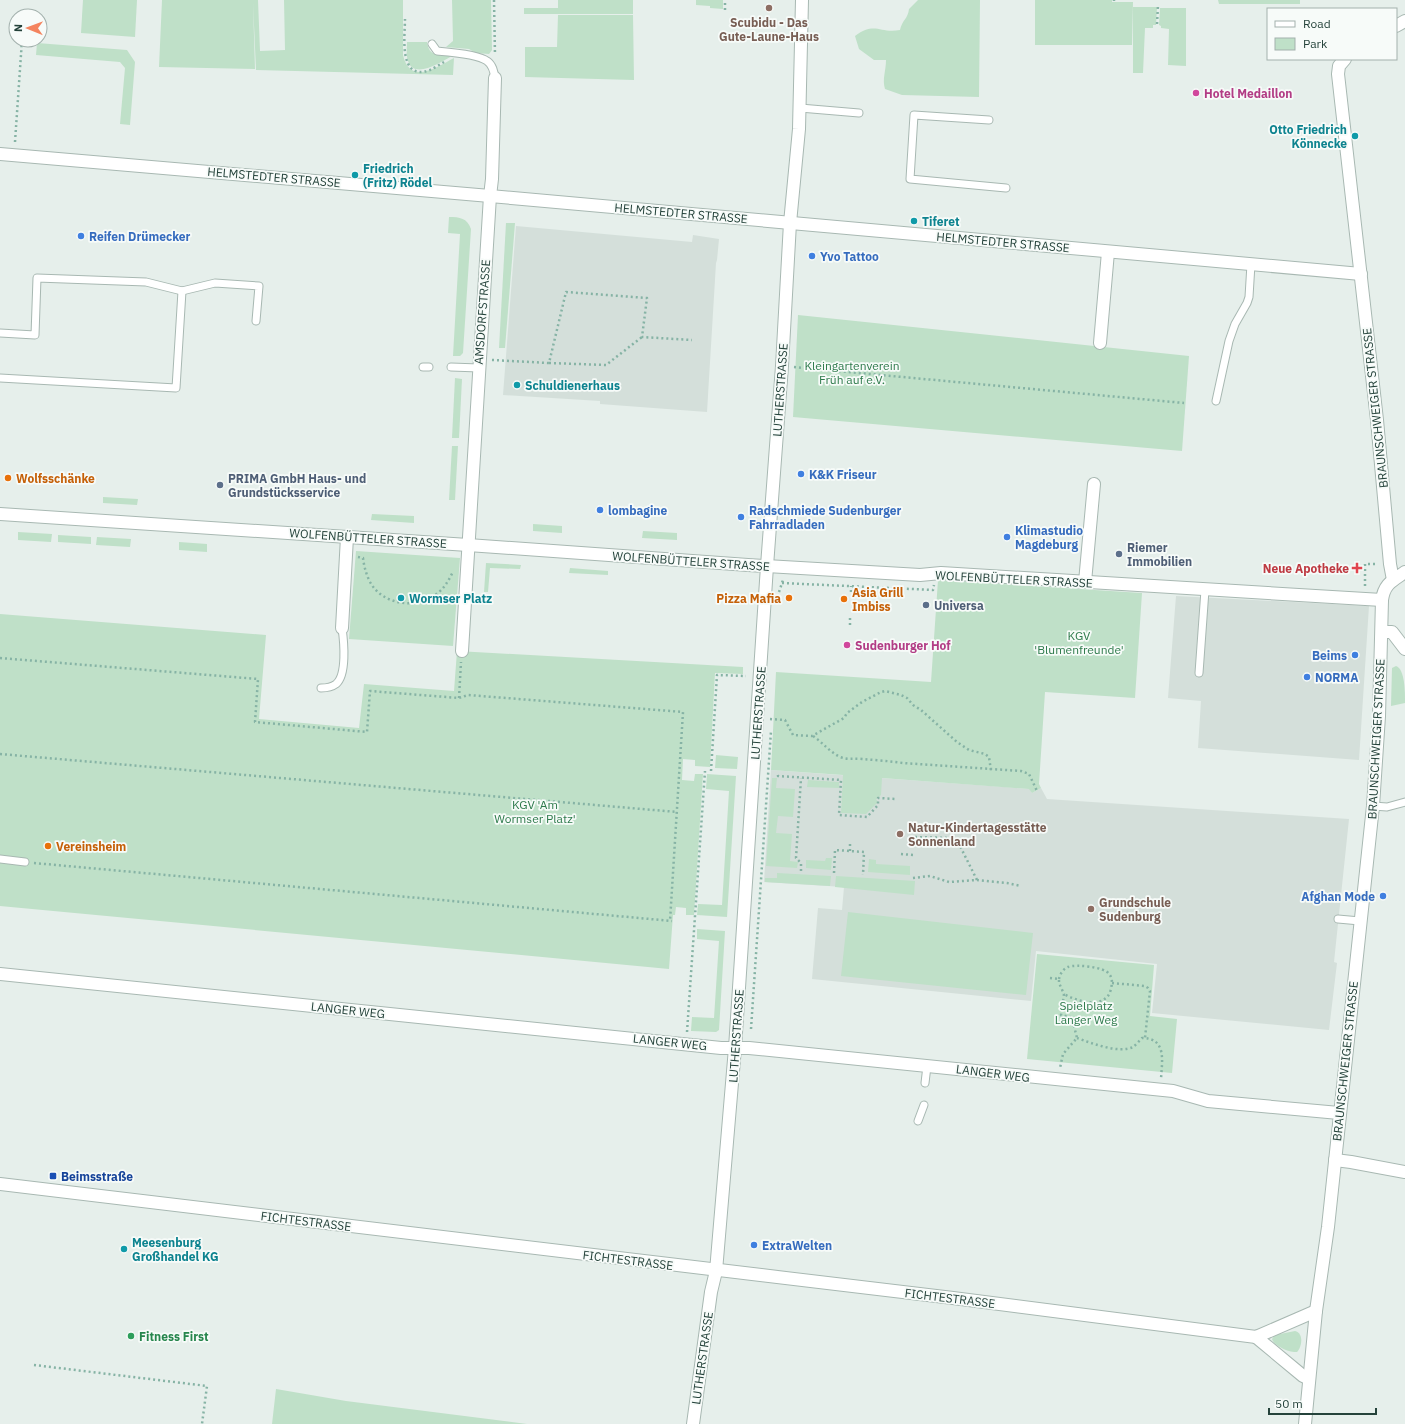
<svg xmlns="http://www.w3.org/2000/svg" width="1405" height="1424" viewBox="0 0 1405 1424" font-family="'IBM Plex Sans',sans-serif">
<rect width="100%" height="100%" fill="#e6efeb"/>
<g fill="#d4dfda">
<polygon points="516,226 692,242 693,235 719,239 717,260 716,263 707,412 600,404 600,401 503,395"/>
<polygon points="1176,596 1369,606 1359,760 1198,748 1201,701 1168,698"/>
<polygon points="771,770 1030,789 1032,793 1041,788 1047,799 1349,819 1334,962 1337,963 1329,1030 1152,1013 1157,964 1036,951 1031,1001 812,979 818,908 842,910 844,887 764,882"/>
</g>
<g fill="#bfe0c8">
<polygon points="83,0 137,0 135,37 81,33"/>
<path d="M162,0h96l2,51 25,-1 -1,-50h119v55c7,31 34,12 51,3l-1,17 -197,-5 -3,-67 2,66 -96,-2z"/>
<polygon points="452,0 491,0 492,50 489,54 476,53 469,49 446,47 453,41"/>
<polygon points="558,0 633,0 633,14 524,14 524,8 558,8"/>
<polygon points="696,0 723,0 723,9 710,8 710,6 696,5"/>
<path d="M918,0h62l-1,97 -77,-2 -17,-6c-3,-10 1,-18 1,-29h-12l-15,-11 -4,-13c20,-15 25,-2 45,-6 2,-10 8,-11 9,-21z"/>
<polygon points="1035,0 1112,0 1112,2 1133,2 1132,45 1035,45"/>
<polygon points="1218,0 1300,0 1300,4 1219,4"/>
<polygon points="1133,7 1157,7 1156,25 1153,25 1153,28 1145,28 1143,73 1133,73"/>
<polygon points="1160,8 1186,8 1186,66 1168,65 1169,29 1161,28 1161,26 1159,25"/>
<polygon points="558,15 633,15 634,80 525,77 525,47 557,47"/>
<path d="M407,42h20c2,15 12,13 25,14 -11,6 -38,24 -44,5 -2,-6 -1,-13 -1,-19z"/>
<polygon points="37,43 127,50 135,62 130,125 120,124 125,68 120,62 36,55"/>
<path d="M449,217c11,0 18,1 22,12l-8,124 -3,3h-7l7,-122 -12,-1z"/>
<polygon points="506,223 515,223 505,348 499,348"/>
<polygon points="798,315 1189,356 1182,451 793,417"/>
<polygon points="455,378 462,379 459,438 452,438"/>
<polygon points="452,446 458,446 455,500 449,500"/>
<polygon points="103,497 138,499 137,505 103,503"/>
<polygon points="372,514 414,516 414,523 371,520"/>
<polygon points="533,524 562,526 562,533 533,531"/>
<polygon points="643,531 677,533 677,540 642,538"/>
<polygon points="18,532 52,534 51,542 18,540"/>
<polygon points="58,535 91,537 91,544 58,542"/>
<polygon points="97,537 131,539 130,547 96,545"/>
<polygon points="179,542 207,544 207,552 179,550"/>
<polygon points="356,551 460,558 453,646 349,639"/>
<polygon points="486,563 521,565 520,569 490,568 488,592 484,592"/>
<polygon points="570,568 608,571 608,575 569,573"/>
<polygon points="938,580 1142,593 1135,698 1045,692 1039,784 1041,788 1032,793 1029,789 882,778 881,795 876,799 878,802 866,814 841,813 843,775 771,770 776,672 931,682"/>
<polygon points="0,614 266,635 259,719 359,728 364,684 454,691 457,651 743,667 743,674 715,673 710,767 695,766 695,760 683,759 682,780 694,781 695,774 703,774 694,915 686,915 686,908 676,907 675,915 673,915 669,969 0,906"/>
<path d="M1396,666c9,3 9,26 9,37l-14,3 1,-38z"/>
<polygon points="716,755 738,757 737,769 715,768"/>
<polygon points="707,774 736,776 727,917 697,915 698,904 722,905 729,791 706,789"/>
<polygon points="772,778 777,778 776,788 795,789 793,817 778,816 776,833 792,834 790,861 798,862 797,868 766,866"/>
<polygon points="808,780 839,782 839,788 807,787"/>
<polygon points="826,858 832,858 831,870 806,868 806,860 825,861"/>
<polygon points="869,859 876,860 876,864 910,866 910,875 868,872"/>
<polygon points="777,873 831,876 830,886 765,882 765,878 777,878"/>
<polygon points="836,876 915,881 914,895 835,887"/>
<polygon points="848,912 1033,933 1026,995 841,976"/>
<polygon points="697,929 725,931 719,1030 716,1032 691,1031 692,1017 714,1018 719,941 697,939"/>
<polygon points="1037,954 1154,965 1150,1016 1177,1019 1172,1073 1027,1059"/>
<path d="M1295,1331c9,2 7,16 2,21 -7,1 -23,-6 -25,-13l3,-4z"/>
<polygon points="276,1389 346,1401 527,1424 272,1424"/>
</g>
<g fill="none" stroke-linecap="round" stroke-linejoin="round">
<g stroke="#a8b8b2" stroke-width="9">
<g id="service">
<path d="M432,44l5,7c12,1 41,3 50,10 6,4 7,11 8,17"/>
<polyline points="800,108 859,113"/>
<polyline points="989,120 914,115 910,179 1006,188"/>
<polyline points="0,333 35,335 37,278 146,282 182,291 215,283 259,286 256,321"/>
<polyline points="423,367 429,367"/>
<polyline points="451,367 479,368"/>
<polyline points="0,378 176,388 182,291"/>
<polyline points="1216,401 1229,341 1235,324 1247,303 1249,297 1251,264"/>
<polyline points="1199,673 1205,590"/>
<path d="M321,688c5,0 11,-1 15,-4 11,-9 8,-42 6,-56"/>
<polyline points="1373,806 1387,807 1405,802"/>
<polyline points="0,859 25,862"/>
<polyline points="1338,919 1360,921"/>
<polyline points="925,1083 927,1066"/>
<polyline points="918,1121 924,1105"/>
</g>
</g>
<g stroke="#a8b8b2" stroke-width="14">
<g id="minor">
<polyline points="1396,26 1405,21"/>
<polyline points="1345,59 1339,66 1338,74 1377,420 1390,564 1393,580"/>
<polyline points="0,154 490,196 1361,274"/>
<polyline points="1100,343 1108,252"/>
<polyline points="0,514 468,545 748,565 920,575 941,573 1382,600"/>
<polyline points="1085,582 1094,484"/>
<polyline points="342,628 347,537"/>
<polyline points="1382,632 1392,632 1405,649"/>
<polyline points="462,651 490,196 492,179 495,78"/>
<polyline points="0,974 721,1048 749,1048 1173,1091 1208,1101 1339,1113"/>
<polyline points="1335,1160 1351,1162 1405,1172"/>
<polyline points="0,1184 953,1298 1256,1337 1316,1311"/>
<polyline points="1256,1337 1303,1376 1309,1379"/>
<polyline points="693,1424 711,1292 716,1271 735,1048 767,566 782,366 790,223 799,129 802,0"/>
<path d="M1305,1424l11,-113 12,-84 45,-421 6,-90 3,-116c2,-16 10,-19 23,-28"/>
</g>
</g>
<g stroke="#86b3a5" stroke-width="2.5" stroke-dasharray="2 3" stroke-linecap="butt">
<polyline points="494,0 495,55"/>
<polyline points="1114,1 1114,0"/>
<polyline points="725,10 725,0"/>
<path d="M405,19c0,17 -7,63 25,51 4,-2 9,-5 14,-8"/>
<polyline points="1157,24 1158,5"/>
<polyline points="13,34 16,34"/>
<polyline points="15,142 22,40"/>
<polyline points="492,360 549,363 566,292 647,298 642,337 692,340"/>
<polyline points="549,363 606,365 642,337"/>
<polyline points="794,367 1184,403"/>
<path d="M358,557l5,1c1,8 3,16 7,24 13,24 49,28 69,10 7,-6 10,-13 14,-20"/>
<polyline points="782,583 933,590 934,585"/>
<polyline points="1365,586 1365,564 1378,564"/>
<polyline points="779,592 783,580"/>
<polyline points="851,592 851,586"/>
<polyline points="850,625 850,615"/>
<polyline points="0,658 258,679 255,722 367,732 370,691 459,698 468,695 683,712 670,921"/>
<polyline points="459,698 461,662"/>
<polyline points="770,719 785,720 793,735 812,736 844,718 847,713 862,702 881,692 885,691 901,695 907,698 913,705 921,710 957,742 969,750 985,754 989,757 991,771"/>
<path d="M813,736c10,7 17,16 27,21 8,3 14,1 22,2 13,1 27,2 41,4l118,8 8,3 8,17"/>
<polyline points="0,754 677,812"/>
<polyline points="711,771 717,675 746,676"/>
<polyline points="778,775 778,776 841,780 839,815 867,817 878,805 878,798 896,799"/>
<polyline points="915,837 951,838 957,840 977,880"/>
<polyline points="850,851 850,843"/>
<polyline points="901,854 914,855"/>
<polyline points="34,863 672,921"/>
<polyline points="801,871 801,863 796,858 801,778"/>
<polyline points="834,873 835,850 864,852 863,875"/>
<polyline points="913,878 930,876 949,882 977,880 1007,883 1021,886"/>
<polyline points="1050,978 1059,979 1059,983 1064,994 1061,1015 1070,1017 1074,1026 1077,1038 1063,1054 1060,1068"/>
<path d="M1059,979c1,-5 4,-10 9,-12 8,-3 37,0 41,7 4,4 3,10 2,15 -5,21 -33,13 -47,5"/>
<polyline points="1112,983 1145,986 1148,988 1150,991 1145,1038"/>
<polyline points="751,1029 771,731"/>
<polyline points="687,1032 705,771"/>
<path d="M1077,1038c14,5 42,16 56,9 3,-2 6,-6 9,-9 25,0 20,23 19,41"/>
<polyline points="34,1365 207,1386 202,1424"/>
</g>
<use href="#service" stroke="#fff" stroke-width="7"/>
<use href="#minor" stroke="#fff" stroke-width="12"/>
</g>
<g fill="#8d6e63" stroke="#f7fbf9" stroke-width="1.5">
<circle cx="769" cy="8" r="4"/>
<circle cx="900" cy="834" r="4"/>
<circle cx="1091" cy="909" r="4"/>
</g>
<g fill="#d1479c" stroke="#f7fbf9" stroke-width="1.5">
<circle cx="1196" cy="93" r="4"/>
<circle cx="847" cy="645" r="4"/>
</g>
<g fill="#0f9aa8" stroke="#f7fbf9" stroke-width="1.5">
<circle cx="1355" cy="136" r="4"/>
<circle cx="355" cy="175" r="4"/>
<circle cx="914" cy="221" r="4"/>
<circle cx="517" cy="385" r="4"/>
<circle cx="401" cy="598" r="4"/>
<circle cx="124" cy="1249" r="4"/>
</g>
<g fill="#3f7fe0" stroke="#f7fbf9" stroke-width="1.5">
<circle cx="81" cy="236" r="4"/>
<circle cx="812" cy="256" r="4"/>
<circle cx="801" cy="474" r="4"/>
<circle cx="600" cy="510" r="4"/>
<circle cx="741" cy="517" r="4"/>
<circle cx="1007" cy="537" r="4"/>
<circle cx="1355" cy="655" r="4"/>
<circle cx="1307" cy="677" r="4"/>
<circle cx="1383" cy="896" r="4"/>
<circle cx="754" cy="1245" r="4"/>
</g>
<g fill="#e8710a" stroke="#f7fbf9" stroke-width="1.5">
<circle cx="8" cy="478" r="4"/>
<circle cx="789" cy="598" r="4"/>
<circle cx="844" cy="599" r="4"/>
<circle cx="48" cy="846" r="4"/>
</g>
<g fill="#5c6f8a" stroke="#f7fbf9" stroke-width="1.5">
<circle cx="220" cy="485" r="4"/>
<circle cx="1119" cy="554" r="4"/>
<circle cx="926" cy="605" r="4"/>
</g>
<path fill="#e0444e" stroke="#f7fbf9" stroke-width="1.5" d="M1355 562h4v4h4v4h-4v4h-4v-4h-4v-4h4z"/>
<rect fill="#1a4fb4" stroke="#f7fbf9" stroke-width="1.5" x="49" y="1172" width="8" height="8" rx="2"/>
<circle fill="#2e9e5b" stroke="#f7fbf9" stroke-width="1.5" cx="131" cy="1336" r="4"/>
<g text-anchor="middle" dominant-baseline="central" stroke-width="3.5" stroke-linejoin="round" paint-order="stroke">
<g font-size="12" font-weight="bold" fill="#785e54" stroke="#f7fbf9" text-anchor="start">
<text x="769" y="22" text-anchor="middle">Scubidu - Das<tspan x="769" dy="14">Gute-Laune-Haus</tspan></text>
<text x="908" y="827">Natur-Kindertagesstätte<tspan x="908" dy="14">Sonnenland</tspan></text>
<text x="1099" y="902">Grundschule<tspan x="1099" dy="14">Sudenburg</tspan></text>
</g>
<g font-size="12" font-weight="bold" fill="#b23c85" stroke="#f7fbf9" text-anchor="start">
<text x="1204" y="93">Hotel Medaillon</text>
<text x="855" y="645">Sudenburger Hof</text>
</g>
<g font-size="12" font-weight="bold" fill="#0d838f" stroke="#f7fbf9" text-anchor="start">
<text x="1347" y="129" text-anchor="end">Otto Friedrich<tspan x="1347" dy="14">Könnecke</tspan></text>
<text x="363" y="168">Friedrich<tspan x="363" dy="14">(Fritz) Rödel</tspan></text>
<text x="922" y="221">Tiferet</text>
<text x="525" y="385">Schuldienerhaus</text>
<text x="409" y="598">Wormser Platz</text>
<text x="132" y="1242">Meesenburg<tspan x="132" dy="14">Großhandel KG</tspan></text>
</g>
<g font-size="12" fill="#24423a" stroke="#f7fbf9">
<text transform="translate(274 177) rotate(5)">HELMSTEDTER STRASSE</text>
<text transform="translate(681 213) rotate(5)">HELMSTEDTER STRASSE</text>
<text transform="translate(1003 242) rotate(5)">HELMSTEDTER STRASSE</text>
<text transform="translate(482 312) rotate(-86)">AMSDORFSTRASSE</text>
<text transform="translate(780 390) rotate(-86)">LUTHERSTRASSE</text>
<text transform="translate(1375 408) rotate(-96)">BRAUNSCHWEIGER STRASSE</text>
<text transform="translate(368 538) rotate(4)">WOLFENBÜTTELER STRASSE</text>
<text transform="translate(691 561) rotate(4)">WOLFENBÜTTELER STRASSE</text>
<text transform="translate(1014 579) rotate(3)">WOLFENBÜTTELER STRASSE</text>
<text transform="translate(758 713) rotate(-86)">LUTHERSTRASSE</text>
<text transform="translate(1376 739) rotate(-87)">BRAUNSCHWEIGER STRASSE</text>
<text transform="translate(348 1010) rotate(6)">LANGER WEG</text>
<text transform="translate(736 1036) rotate(-86)">LUTHERSTRASSE</text>
<text transform="translate(670 1042) rotate(6)">LANGER WEG</text>
<text transform="translate(1345 1061) rotate(-84)">BRAUNSCHWEIGER STRASSE</text>
<text transform="translate(993 1073) rotate(7)">LANGER WEG</text>
<text transform="translate(306 1221) rotate(7)">FICHTESTRASSE</text>
<text transform="translate(628 1260) rotate(7)">FICHTESTRASSE</text>
<text transform="translate(950 1298) rotate(7)">FICHTESTRASSE</text>
<text transform="translate(702 1358) rotate(-82)">LUTHERSTRASSE</text>
</g>
<g font-size="12" font-weight="bold" fill="#366cbe" stroke="#f7fbf9" text-anchor="start">
<text x="89" y="236">Reifen Drümecker</text>
<text x="820" y="256">Yvo Tattoo</text>
<text x="809" y="474">K&amp;K Friseur</text>
<text x="608" y="510">lombagine</text>
<text x="749" y="510">Radschmiede Sudenburger<tspan x="749" dy="14">Fahrradladen</tspan></text>
<text x="1015" y="530">Klimastudio<tspan x="1015" dy="14">Magdeburg</tspan></text>
<text x="1347" y="655" text-anchor="end">Beims</text>
<text x="1315" y="677">NORMA</text>
<text x="1375" y="896" text-anchor="end">Afghan Mode</text>
<text x="762" y="1245">ExtraWelten</text>
</g>
<g font-size="12" fill="#2d7a4b" stroke="#f7fbf9">
<text x="852" y="365">Kleingartenverein<tspan x="852" dy="14">Früh auf e.V.</tspan></text>
<text x="1079" y="635">KGV<tspan x="1079" dy="14">'Blumenfreunde'</tspan></text>
<text x="535" y="804">KGV 'Am<tspan x="535" dy="14">Wormser Platz'</tspan></text>
<text x="1086" y="1005">Spielplatz<tspan x="1086" dy="14">Langer Weg</tspan></text>
</g>
<g font-size="12" font-weight="bold" fill="#c56008" stroke="#f7fbf9" text-anchor="start">
<text x="16" y="478">Wolfsschänke</text>
<text x="852" y="592">Asia Grill<tspan x="852" dy="14">Imbiss</tspan></text>
<text x="781" y="598" text-anchor="end">Pizza Mafia</text>
<text x="56" y="846">Vereinsheim</text>
</g>
<g font-size="12" font-weight="bold" fill="#4e5e75" stroke="#f7fbf9" text-anchor="start">
<text x="228" y="478">PRIMA GmbH Haus- und<tspan x="228" dy="14">Grundstücksservice</tspan></text>
<text x="1127" y="547">Riemer<tspan x="1127" dy="14">Immobilien</tspan></text>
<text x="934" y="605">Universa</text>
</g>
<g font-size="12" font-weight="bold" fill="#be3a42" stroke="#f7fbf9" text-anchor="end">
<text x="1349" y="568">Neue Apotheke</text>
</g>
<g font-size="12" font-weight="bold" fill="#164399" stroke="#f7fbf9" text-anchor="start">
<text x="61" y="1176">Beimsstraße</text>
</g>
<g font-size="12" font-weight="bold" fill="#27864d" stroke="#f7fbf9" text-anchor="start">
<text x="139" y="1336">Fitness First</text>
</g>
</g>
<rect x="1267" y="8" width="130" height="52" fill="#f7fbf9" stroke="#a3b1ad"/>
<rect x="1275" y="21" width="20" height="6" fill="#ffffff" stroke="#a3b1ad"/>
<text x="1303" y="28" font-size="12" fill="#24423a">Road</text>
<rect x="1275" y="38" width="20" height="12" fill="#bfe0c8" stroke="#a3b1ad"/>
<text x="1303" y="48" font-size="12" fill="#24423a">Park</text>
<g transform="translate(28 28) rotate(271)"><circle r="19" fill="#f7fbf9" stroke="#a3b1ad"/>
<path d="M0-3L7 15L0 10L-7 15Z" fill="#f4845f"/>
<text y="-6" font-size="11" font-weight="bold" text-anchor="middle" fill="#24423a">N</text>
</g>
<path d="M1269 1408v6h107v-6" fill="none" stroke="#24423a" stroke-width="2"/>
<text x="1275" y="1408" font-size="12" fill="#24423a" stroke="#f7fbf9" stroke-width="3" paint-order="stroke">50 m</text>
</svg>
